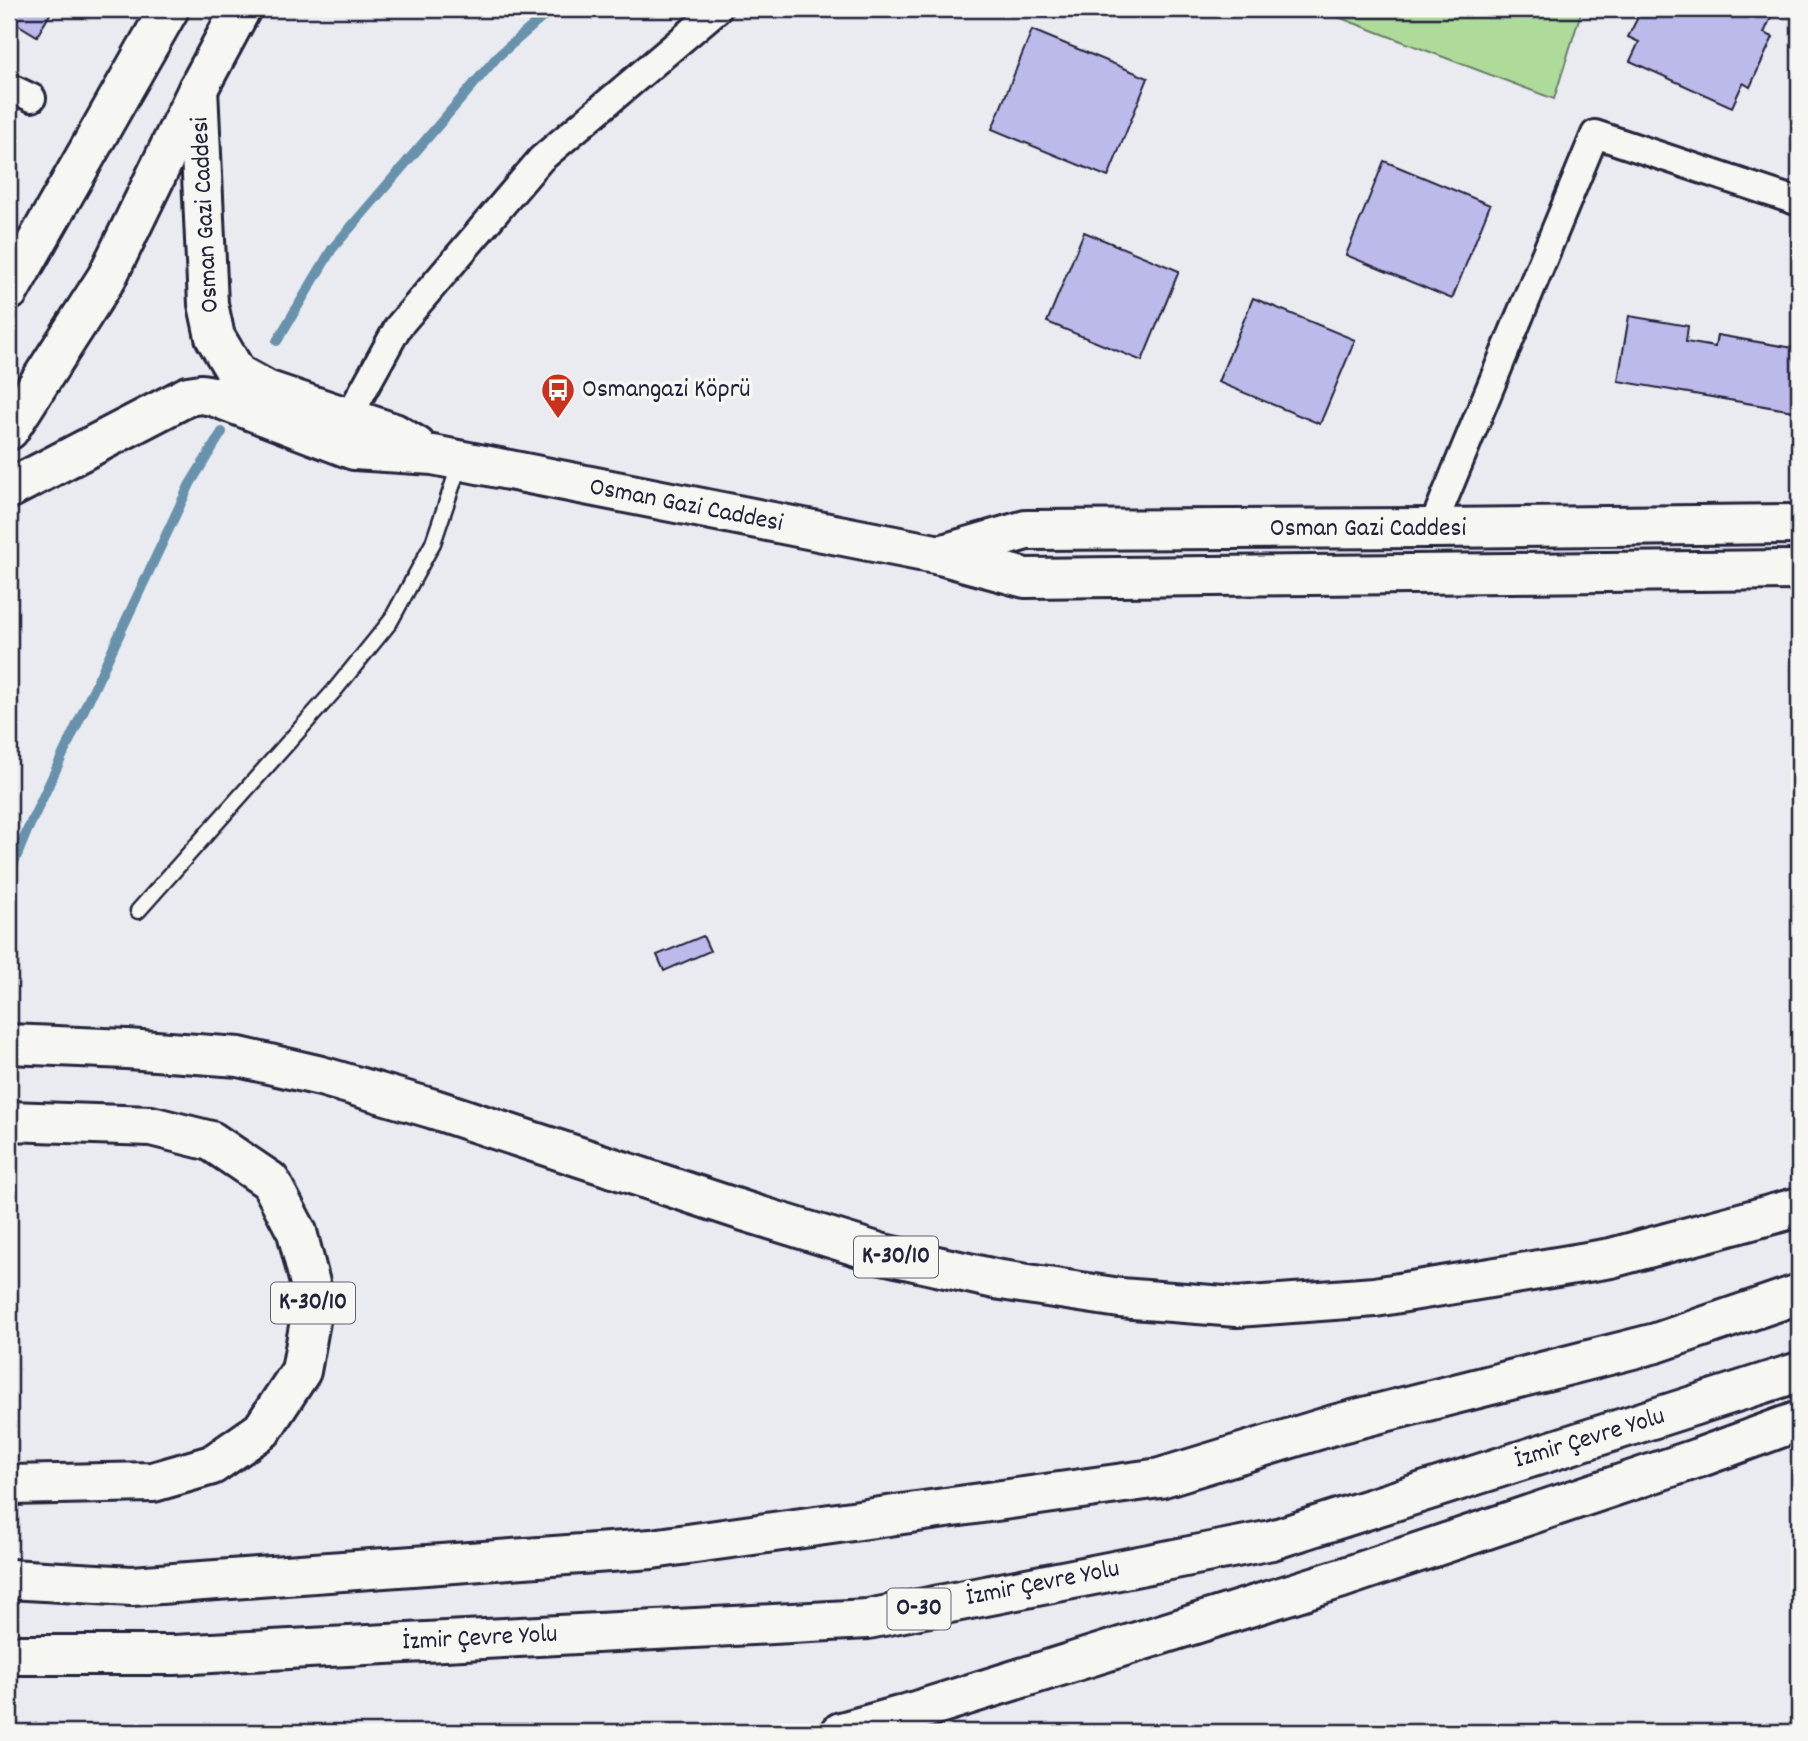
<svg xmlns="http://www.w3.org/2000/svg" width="1808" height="1741" viewBox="0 0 1808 1741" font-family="Dekko,sans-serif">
<rect width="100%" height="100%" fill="#eaeaf1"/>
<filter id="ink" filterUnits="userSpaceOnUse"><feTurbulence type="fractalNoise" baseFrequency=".0143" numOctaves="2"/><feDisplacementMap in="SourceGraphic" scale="14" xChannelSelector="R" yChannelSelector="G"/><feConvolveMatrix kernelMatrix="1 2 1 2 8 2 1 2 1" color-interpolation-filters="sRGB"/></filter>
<g filter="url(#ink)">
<polygon fill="#aedb9a" stroke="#687e6a" stroke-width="2" points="1317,9 1582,9 1554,99"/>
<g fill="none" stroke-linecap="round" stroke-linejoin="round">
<g stroke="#6792ac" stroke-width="10">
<polyline points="277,341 332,249 497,57 552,9"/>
<polyline points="9,875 27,831 190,484 222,432"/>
</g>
</g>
<g fill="#bcb9eb" stroke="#22223b" stroke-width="2">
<polygon points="9,9 53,9 37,36 9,19"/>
<polygon points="1642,9 1757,9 1772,15 1764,33 1773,37 1750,87 1743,83 1732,107 1630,61 1639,42 1628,37"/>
<polygon points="1032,30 1148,78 1108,177 992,129"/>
<polygon points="1384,161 1490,205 1452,299 1346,255"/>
<polygon points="1084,232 1179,271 1142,361 1047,322"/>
<polygon points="1253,298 1355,340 1320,424 1218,382"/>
<polygon points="1629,316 1688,326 1686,342 1715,347 1717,335 1799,349 1799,412 1618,381"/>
<polygon points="703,936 710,951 664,971 657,955"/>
</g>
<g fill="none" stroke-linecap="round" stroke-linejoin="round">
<g stroke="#22223b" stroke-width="19">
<polyline id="service" points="138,911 334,691 390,622 433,543 460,463"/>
</g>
<g stroke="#22223b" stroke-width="32">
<g id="minor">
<polyline points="9,87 32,98"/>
<polyline points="348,418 398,327 541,159 718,9"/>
<polyline points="1432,528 1595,134 1799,202"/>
</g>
</g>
<g stroke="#22223b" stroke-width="44">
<g id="secondary">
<polyline points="198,89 208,304 215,337 237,374 266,390 394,433 416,446"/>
<polyline points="9,291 169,9"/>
<polyline points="9,430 107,277 198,89 241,9"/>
<polyline points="9,489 188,396 201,394 213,396 354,450 433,455 940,555 1025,578 1799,570"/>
<polyline points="940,555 1026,530 1432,528 1799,524"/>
</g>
</g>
<g stroke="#22223b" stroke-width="44">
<g id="motorway">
<polyline points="9,1044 127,1049 239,1057 321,1076 434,1109 747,1212 883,1254 995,1279 1120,1298 1237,1307 1375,1297 1611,1258 1799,1207"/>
<polyline points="9,1121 151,1126 211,1141 270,1181 297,1232 314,1299 301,1371 262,1430 212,1465 153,1482 9,1485"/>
<polyline points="9,1579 132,1586 652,1549 1160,1478 1337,1424 1656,1343 1799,1294"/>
<polyline points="9,1655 174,1655 868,1619 1272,1540 1799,1372"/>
<polyline points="841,1732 903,1715 1342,1578 1698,1458 1799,1421"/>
</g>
</g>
<use href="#service" stroke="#f6f6f2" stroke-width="14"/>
<use href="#minor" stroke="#f6f6f2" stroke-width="26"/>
<use href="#secondary" stroke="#f6f6f2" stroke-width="38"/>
<use href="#motorway" stroke="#f6f6f2" stroke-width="38"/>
</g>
</g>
<defs>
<g id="bus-pin" transform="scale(1.75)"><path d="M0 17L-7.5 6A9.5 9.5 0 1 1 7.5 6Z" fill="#c8321e" stroke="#f6f6f2"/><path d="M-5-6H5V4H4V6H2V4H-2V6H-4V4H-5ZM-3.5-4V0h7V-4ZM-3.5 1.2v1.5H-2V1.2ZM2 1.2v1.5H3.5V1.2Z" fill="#fff"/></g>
</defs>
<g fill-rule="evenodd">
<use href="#bus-pin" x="558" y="390"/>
</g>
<g text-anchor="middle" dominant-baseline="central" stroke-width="7" stroke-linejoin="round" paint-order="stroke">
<g fill="#f6f6f2" stroke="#626272" stroke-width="2">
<rect x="854" y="1236.5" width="84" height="41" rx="5"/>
<rect x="271" y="1282.5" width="84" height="41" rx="5"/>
<rect x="887.5" y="1588.5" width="63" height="41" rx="5"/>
</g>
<g font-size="24" font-weight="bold" fill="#22223b">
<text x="896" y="1257">K-30/10</text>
<text x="313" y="1303">K-30/10</text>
<text x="919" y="1609">O-30</text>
</g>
<g font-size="26" fill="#22223b" stroke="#f6f6f2">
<text transform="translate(206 215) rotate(-93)">Osman Gazi Caddesi</text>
<text transform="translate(686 506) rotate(11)">Osman Gazi Caddesi</text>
<text x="1368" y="529">Osman Gazi Caddesi</text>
<text transform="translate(1590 1439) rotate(-17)">İzmir Çevre Yolu</text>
<text transform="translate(1043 1584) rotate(-11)">İzmir Çevre Yolu</text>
<text transform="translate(480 1639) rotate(-3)">İzmir Çevre Yolu</text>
</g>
<g font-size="26" fill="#22223b" stroke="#f6f6f2" text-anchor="start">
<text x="582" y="390">Osmangazi Köprü</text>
</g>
</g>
<rect width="1808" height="1741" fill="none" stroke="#f6f6f2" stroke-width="35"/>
<rect x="18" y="18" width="1773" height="1706" fill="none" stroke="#22223b" stroke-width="2.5" filter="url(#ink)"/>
</svg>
